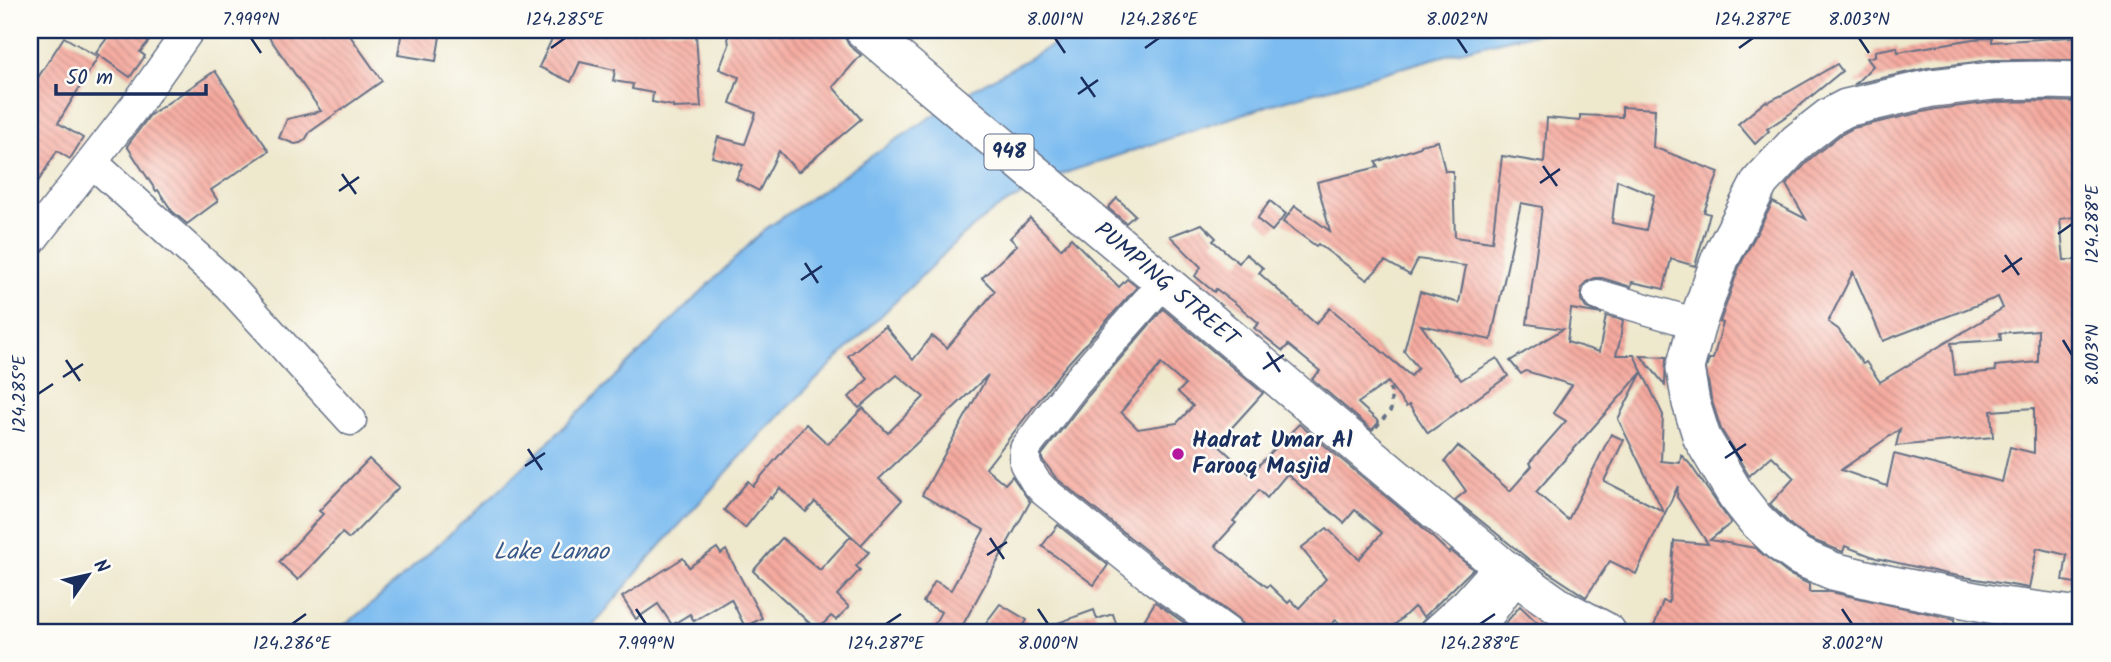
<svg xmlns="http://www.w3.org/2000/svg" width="2111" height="662" viewBox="0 0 2111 662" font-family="Kalam,sans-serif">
<defs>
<pattern id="building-back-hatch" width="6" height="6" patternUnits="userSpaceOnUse" patternTransform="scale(1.75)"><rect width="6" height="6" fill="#f6aa9f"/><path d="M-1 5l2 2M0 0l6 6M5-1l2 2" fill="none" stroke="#c68b85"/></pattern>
</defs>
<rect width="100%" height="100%" fill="#fdfcf7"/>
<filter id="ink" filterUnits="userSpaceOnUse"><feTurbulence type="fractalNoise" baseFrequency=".0143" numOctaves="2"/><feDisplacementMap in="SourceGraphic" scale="14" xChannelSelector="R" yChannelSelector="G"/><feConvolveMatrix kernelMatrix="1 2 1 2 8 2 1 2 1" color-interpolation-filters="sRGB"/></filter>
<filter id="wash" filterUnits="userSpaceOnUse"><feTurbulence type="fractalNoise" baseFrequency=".00686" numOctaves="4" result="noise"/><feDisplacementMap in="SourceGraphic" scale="28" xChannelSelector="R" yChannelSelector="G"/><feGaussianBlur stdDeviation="1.57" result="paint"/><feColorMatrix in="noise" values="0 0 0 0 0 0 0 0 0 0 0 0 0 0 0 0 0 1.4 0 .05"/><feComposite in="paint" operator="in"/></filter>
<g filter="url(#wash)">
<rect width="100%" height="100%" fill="#eee8cd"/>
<polygon fill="#7bbcf0" stroke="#4b76a7" stroke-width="2" points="1080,30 1559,30 1517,37 1475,47 1273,104 1056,176 996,209 959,239 763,432 645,563 588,632 335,632 374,602 509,481 764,230 876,153 974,89"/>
<g id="blocks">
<g fill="url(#building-back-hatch)" fill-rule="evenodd">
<polygon points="113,30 158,30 140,52 145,56 130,77 96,53"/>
<polygon points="264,30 346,30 382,81 310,132 305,140 300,143 295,144 279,138 287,119 321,111"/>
<polygon points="402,30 441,30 436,61 398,55"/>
<polygon points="556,30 692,30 692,35 696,35 701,107 673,108 673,106 652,102 653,93 632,89 633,84 613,81 615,70 580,62 571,82 539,67"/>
<polygon points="727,30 844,30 845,38 850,46 861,55 833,87 861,119 798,172 779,151 759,191 736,179 743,165 712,157 718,137 745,144 756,113 730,103 739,77 719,69 729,45"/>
<polygon points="64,37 98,57 58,123 83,138 70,159 57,151 30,195 30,90"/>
<polygon points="2070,37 2081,37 2081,60 1991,60 1927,68 1855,84 1873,66 1867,58 1875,56 1875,51 1897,47 1898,52 1973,39 1992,38 1992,42"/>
<polygon points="1837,64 1842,71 1791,113 1767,129 1769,131 1755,144 1738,124 1766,101 1768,102 1788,92"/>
<polygon points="215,71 269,151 211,190 218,201 187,224 172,211 158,190 156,191 127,146 150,115"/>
<path d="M2047,101l34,1v114l-21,3 4,41h17v324l-18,-3 4,-26 -30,-7 -8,40 -82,-14 -71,-16 -31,-12 -2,6 -33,-13 -18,-13 -22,-22 24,-26 -22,-22 -23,20 -28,-47 -10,-31 -5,-29 3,-10h4l10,-36 -3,-1 19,-55 34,-65 33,17 -20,-34 25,-27 29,-23 13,-7 83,-19 58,-7zM1853,272l30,69 115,-44 5,11 -123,74 -14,-20 -3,2 -25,-35 -10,-7zM2038,330v32l-43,4 1,5 -41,4 -4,-32 50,-3 -1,-7zM2034,408v45l-24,-6 -8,35 -108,-28 -7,32 -46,-16 59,-41 -4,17 97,-9 -2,-26z"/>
<path d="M1622,107l33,2 -2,38 66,25 -15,40 6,2 -15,52 -24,-7 -7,30 -32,-7 -1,5 -29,-9h-7l-9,4 -5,7v11l5,8 16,6 -31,-5 -4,33 32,10 7,-36 17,4 -3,21 -4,14h18l29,60 -2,46 19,2 1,-8 8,8 42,60 -21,17 45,8 33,26 21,10v8h22l124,27 -1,11 -40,-2v4l-103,-2 -1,2h-158l11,-31 6,2 5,-62 34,3 -31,-47 1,-11 -42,88 -26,-13 -24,36 -59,-39 -72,-58 11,-9 -21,-30 13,-15 52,45 22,-25 -3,-3 37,-42 -13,-8 19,-28 -46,-14 -5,3 -11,-13 53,-32 -36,-5 15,-117 -21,-4 -30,137 -70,-15 35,50 1,-1 4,6 36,-22 11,18 -80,57 -19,-28 -3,2 -18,-25 -30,21 21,19 -7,8 -60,-51 8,-8 -32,-26 -5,6 -29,-23 5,-5 -24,-20 -19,-14 -2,3 -19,-16 6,-9 -31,-31 32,-12 14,14 -3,3 26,22 7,-9 17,14 -4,5 57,51 14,-16 81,68 7,-8 -14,-17 16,-59 39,11 7,-37 -48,-7 -8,16 -25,-14 -18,19 -49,-36 -2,2 -33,-24 12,-16 35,25 -13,-49 61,-15 -2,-5 44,-15v-2l18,-4 7,30h8l2,66 37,5 10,-86 42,7 3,-45 33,3v-6l42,2zM1617,180l37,15 -8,35 -34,-7zM1642,372l-24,47 45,92 -59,-30 20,-41 -13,-6 -43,86 -32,-28z"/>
<polygon points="1117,198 1135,215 1126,223 1108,208"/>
<polygon points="1270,201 1286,214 1272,231 1257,219"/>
<polygon points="1030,218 1061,249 1071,238 1119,287 1127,279 1137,287 1064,368 986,468 1005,484 1012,476 1030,502 959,632 930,632 941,612 923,602 935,581 951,590 984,530 922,495 988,375 879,479 902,500 861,545 815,502 806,512 780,488 771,499 770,497 745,528 724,510 748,481 753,486 806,424 828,444 863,408 888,433 924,397 897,375 859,408 849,397 868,379 848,356 885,326 913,360 932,336 947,348 995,291 982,278 1017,245 1010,238"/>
<path d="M1163,309l100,84 -46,51 33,30 49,-50 121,101 29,28 2,-2 22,18 -49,48 -10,-10 -27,25h-39l-12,-12 -12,12h-80l-1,-8 -6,-6 -74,-54 -107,-86 -14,-19v-4l46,-59zM1161,364l24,21 -7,7 15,14 -16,17 -39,6 -17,-17zM1287,474l57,49 11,-13 27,23 -23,26 -32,-31 -26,20 25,31 -27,29 -8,-8 -3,3 -19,-18 -2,2 -52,-41 21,-23 -3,-2 26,-31 8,8z"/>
<polygon points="1641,356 1666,357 1665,385"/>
<polygon points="369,459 399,487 349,539 342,533 298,580 279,562 323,514 319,511"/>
<polygon points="1058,525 1108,565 1094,585 1042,546"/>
<polygon points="851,536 869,552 856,566 860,570 837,595 849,607 836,620 831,616 817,630 753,571 782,538 820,570"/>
<polygon points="717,548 721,554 726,550 762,618 745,627 731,599 694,621 690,614 672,625 658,604 636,619 622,597 683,558 689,567"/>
<polygon points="1155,602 1197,632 1137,632"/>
<polygon points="1000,604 1027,620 1020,632 979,632"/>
<polygon points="1520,606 1547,632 1498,632"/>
<polygon points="1094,610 1097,619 1113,614 1119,632 1039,632 1038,630"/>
</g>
</g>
</g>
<g filter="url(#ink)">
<use href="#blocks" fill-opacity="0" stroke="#657085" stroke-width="2"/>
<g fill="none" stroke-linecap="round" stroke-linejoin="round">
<g stroke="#657085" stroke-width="33">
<g id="minor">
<polyline points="92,162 228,285 351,420"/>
<polyline points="30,242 136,105 189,30"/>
<polyline points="1163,283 1074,385 1031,441 1025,449 1025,464 1035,481 1044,491 1152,578 1227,632"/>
<polyline points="1598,295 1697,324"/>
<polyline points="1434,632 1467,602 1500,565"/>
<polyline points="1477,632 1516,577"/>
</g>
</g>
<g stroke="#657085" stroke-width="40">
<g id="major">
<polyline points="864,30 1500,565 1558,606 1607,632"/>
<polyline points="2081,81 2047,80 1993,81 1932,88 1846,108 1829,117 1797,142 1760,182 1720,259 1697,324 1685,368 1691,403 1702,438 1736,495 1755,519 1779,542 1800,557 1833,571 1887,584 1995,605 2081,616"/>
</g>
</g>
<polyline stroke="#657085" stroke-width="3.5" stroke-dasharray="5 5" stroke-linecap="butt" points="1376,427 1391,410 1391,392 1388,385"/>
<use href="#minor" stroke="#fff" stroke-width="30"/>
<use href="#major" stroke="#fff" stroke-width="37"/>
</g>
</g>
<path fill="none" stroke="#1b2f5e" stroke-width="2.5" d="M251,38l10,15M1055,38l10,15M1457,38l10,15M1859,38l10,15M551,48l14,-10M1145,48l14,-10M1739,48l14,-10M1081,77l14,20M1078,94l20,-14M1543,166l14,20M342,174l14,20M1540,183l20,-14M339,191l20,-14M2058,234l14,-10M2005,255l14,20M805,263l13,20M2002,272l20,-14M801,280l21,-14M2063,340l9,15M1267,352l13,20M66,360l14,21M1263,369l21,-14M63,377l20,-13M38,394l15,-10M1729,441l13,20M528,449l14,21M1725,458l21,-14M525,466l20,-13M990,538l14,21M987,555l20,-13M636,609l10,15M1038,609l10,15M1842,609l10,15M292,624l14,-10M886,624l15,-10M1480,624l15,-10"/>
<circle fill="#b5179e" stroke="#fdfcf7" stroke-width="2.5" cx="1178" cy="454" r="7"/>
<g text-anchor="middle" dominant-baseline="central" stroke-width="5" stroke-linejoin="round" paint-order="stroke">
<rect fill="#fdfcf7" stroke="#5f6c8c" stroke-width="2" x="984.5" y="134.5" width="49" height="35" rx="5"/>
<g font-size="21" font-weight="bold" fill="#1b2f5e">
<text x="1009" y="152">948</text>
</g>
<g font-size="23" fill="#1b2f5e" stroke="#fdfcf7">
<text transform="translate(1166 285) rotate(40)">PUMPING STREET</text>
</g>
<g font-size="23" font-weight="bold" fill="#1b2f5e" stroke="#fdfcf7" text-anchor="start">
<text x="1192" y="441">Hadrat Umar Al<tspan x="1192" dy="26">Farooq Masjid</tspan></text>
</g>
<g font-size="24" font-style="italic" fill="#38598a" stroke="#fdfcf7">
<text x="551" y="552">Lake Lanao</text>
</g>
</g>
<rect width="2111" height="662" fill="none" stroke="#fdfcf7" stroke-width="77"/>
<g transform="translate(88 575) rotate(56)" stroke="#fdfcf7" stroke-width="5" paint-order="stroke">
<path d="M0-5L12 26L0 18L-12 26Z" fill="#1b2f5e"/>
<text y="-10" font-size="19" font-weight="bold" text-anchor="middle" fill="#1b2f5e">N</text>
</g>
<path d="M56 84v10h150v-10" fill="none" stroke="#1b2f5e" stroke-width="3.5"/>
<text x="66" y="84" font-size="21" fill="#1b2f5e" stroke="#fdfcf7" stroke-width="5" paint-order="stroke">50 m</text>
<rect x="38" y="38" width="2034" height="586" fill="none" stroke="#1b2f5e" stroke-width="2.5"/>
<g font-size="18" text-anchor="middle" fill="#1b2f5e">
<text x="251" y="25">7.999°N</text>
<text x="565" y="25">124.285°E</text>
<text x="1055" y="25">8.001°N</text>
<text x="1159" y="25">124.286°E</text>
<text x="1457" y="25">8.002°N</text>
<text x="1753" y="25">124.287°E</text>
<text x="1859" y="25">8.003°N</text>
<text transform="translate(2092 224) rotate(-90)" y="6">124.288°E</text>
<text transform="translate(2092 355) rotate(-90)" y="6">8.003°N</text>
<text transform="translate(19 394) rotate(-90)" y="6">124.285°E</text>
<text x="292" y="649">124.286°E</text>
<text x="646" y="649">7.999°N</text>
<text x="886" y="649">124.287°E</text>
<text x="1048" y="649">8.000°N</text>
<text x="1480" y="649">124.288°E</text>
<text x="1852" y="649">8.002°N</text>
</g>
</svg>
